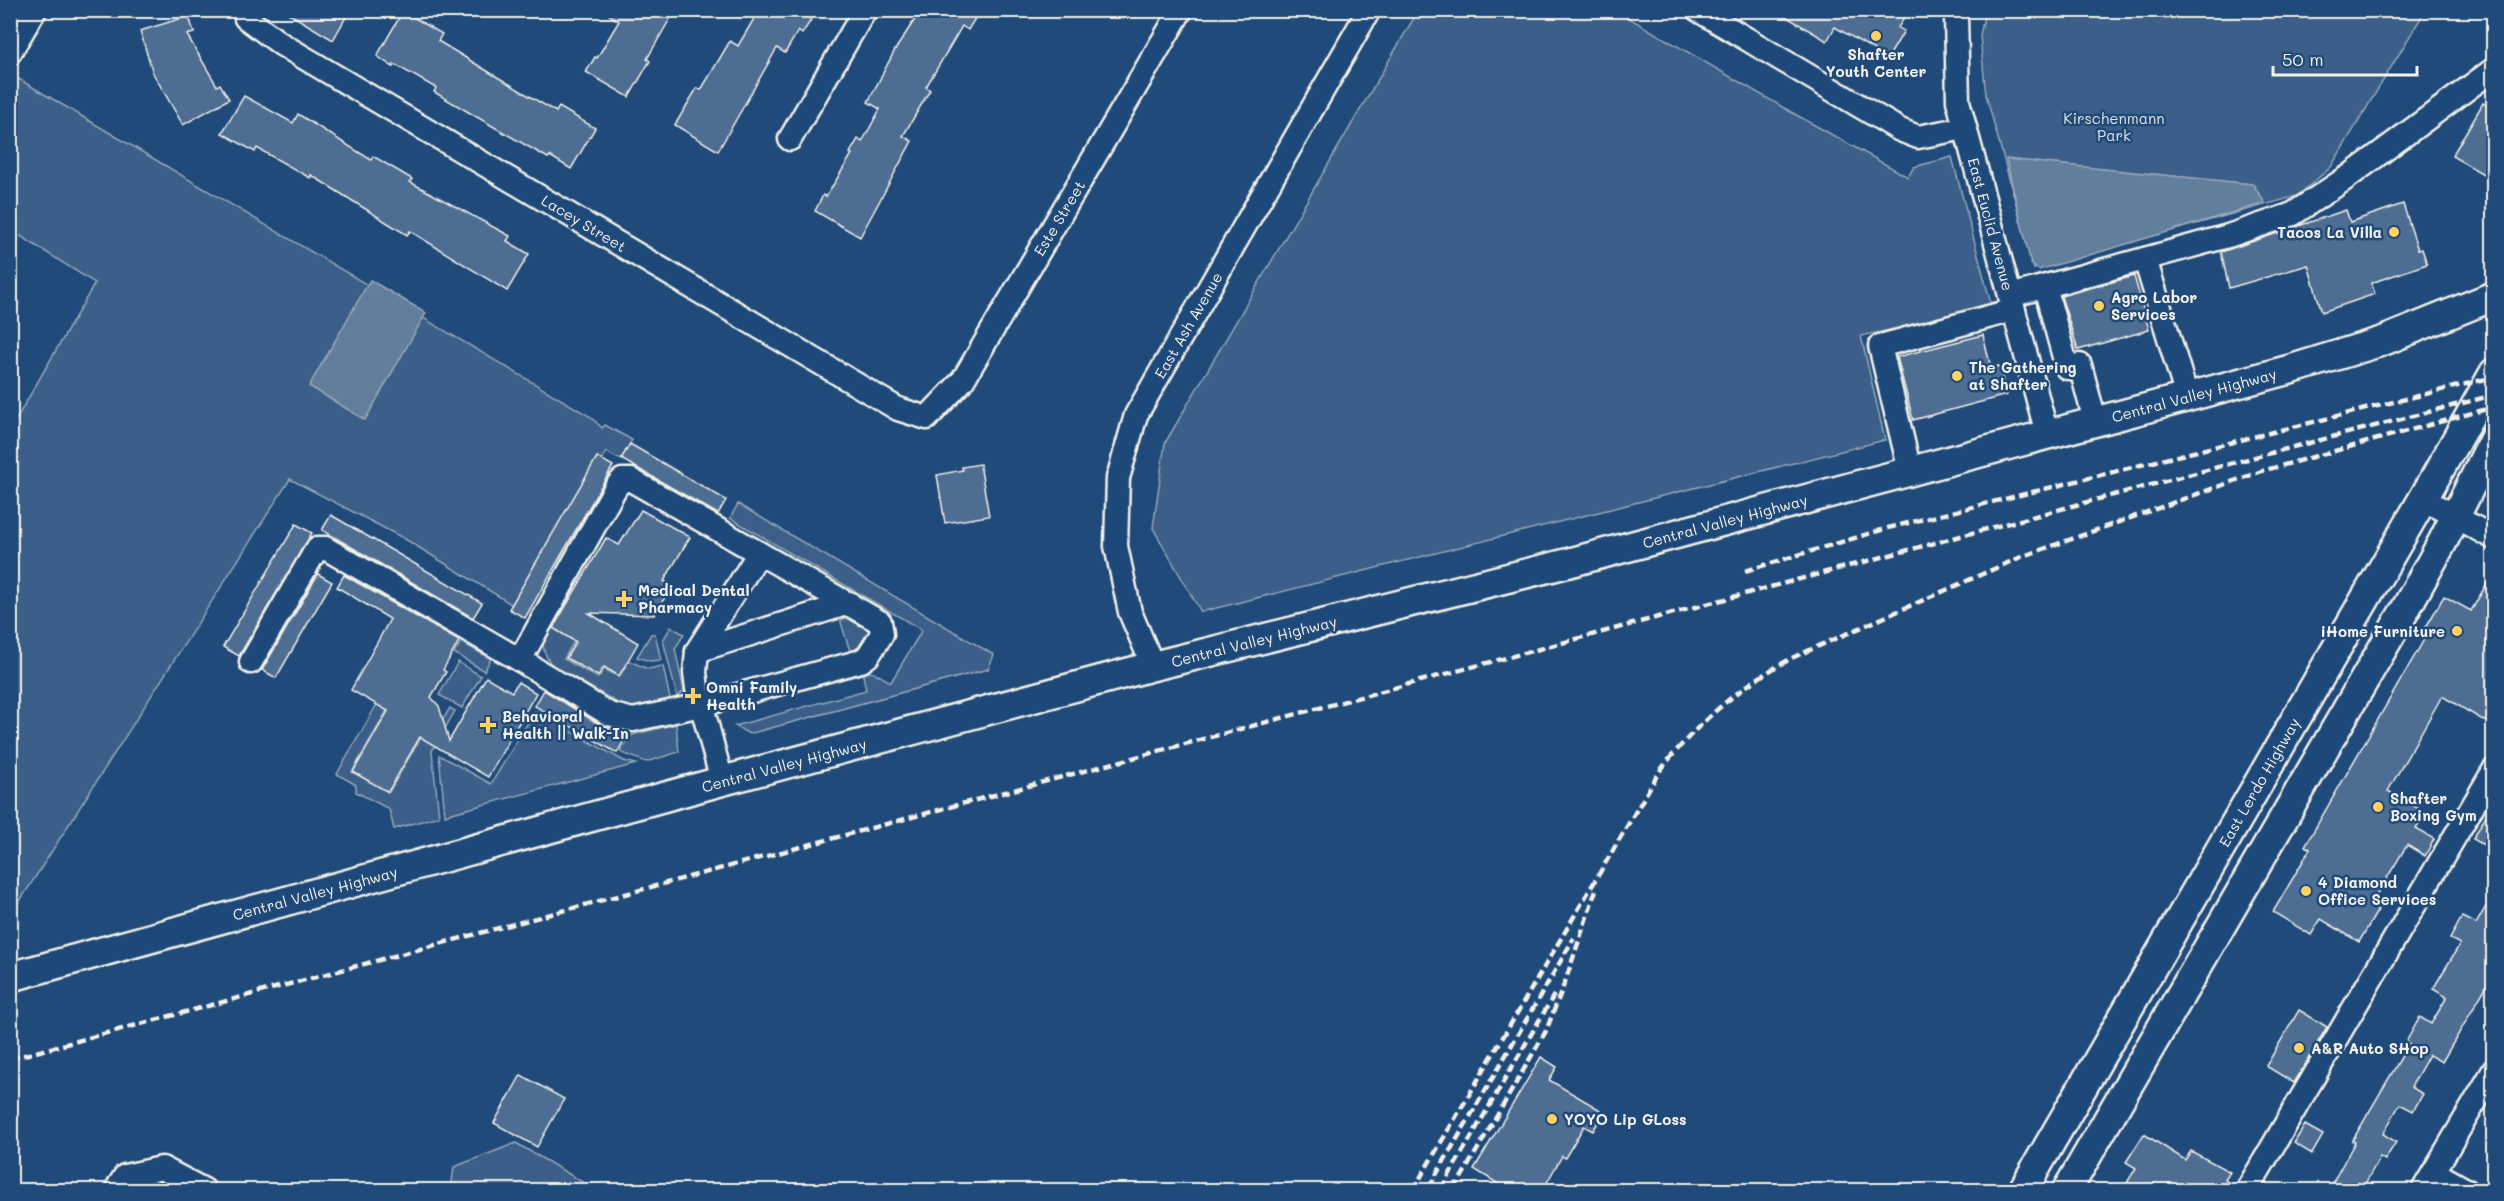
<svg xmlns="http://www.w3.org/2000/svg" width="2504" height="1201" viewBox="0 0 2504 1201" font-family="Mali,sans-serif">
<rect width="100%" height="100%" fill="#1f4a7a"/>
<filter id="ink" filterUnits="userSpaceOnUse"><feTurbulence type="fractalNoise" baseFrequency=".0167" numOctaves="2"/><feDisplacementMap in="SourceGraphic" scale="12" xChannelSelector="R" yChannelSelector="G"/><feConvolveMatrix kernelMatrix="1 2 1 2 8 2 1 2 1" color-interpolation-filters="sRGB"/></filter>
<g filter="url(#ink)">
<g fill="#3a5f88" stroke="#97a8b8" stroke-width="1.5">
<polygon points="1418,11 1617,11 1791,112 1908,177 1914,167 1952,157 1991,304 1987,305 1988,309 1861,336 1885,440 1201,612 1153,528 1165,443"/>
<polygon points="1985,11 2425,11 2331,167 2297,196 2034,269 1986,95 1980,36"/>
<polygon points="12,75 591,417 602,428 605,425 632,440 622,458 619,459 606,452 516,607 405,539 290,479 11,915 11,428 95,283 11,230"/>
<path d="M738,504l256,151 -6,14 -239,65 -14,-8 131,-36 -3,-15c8,-8 19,3 28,7l31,-52 -192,-112z"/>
<polygon points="849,618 872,632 862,648 850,651 841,623 841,620"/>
<path d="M548,625l26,16 -10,18 34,19 6,-9 15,8 10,-16 19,8 15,-3 7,33 -35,9 -12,-2 -71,-41c-10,-13 -12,-24 -4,-40z"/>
<polygon points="671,627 684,634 675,649 684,691 677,697 663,640"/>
<polygon points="651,634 655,634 661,660 650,661 637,657"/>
<polygon points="461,642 491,659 484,671 454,653"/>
<polygon points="458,662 481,676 462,708 439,695"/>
<polygon points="380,699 390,705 352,772 389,792 427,727 436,731 450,708 455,711 432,751 439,816 394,829 389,809 356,792 356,785 337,774"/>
<polygon points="535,711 624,761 636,764 445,815 439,755 491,784"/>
<polygon points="676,724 679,752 646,762 620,752 632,735"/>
<polygon points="516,1143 596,1190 451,1190 454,1167"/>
</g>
<g fill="#627e9d" stroke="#9cacbb" stroke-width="1.5">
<polygon points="2006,159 2253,184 2265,203 2039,270 2031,264"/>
<polygon points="370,280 426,313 365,420 309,386"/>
</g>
<g fill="#4d6e92" stroke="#f4f1e8" stroke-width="1.5">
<polygon points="283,10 350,10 333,40"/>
<polygon points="602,10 675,10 647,59 650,61 629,97 586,72 595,57 597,58 619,21"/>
<polygon points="759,10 796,10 811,20 802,34 798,31 785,53 777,48 718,151 675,125 697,88 701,90 730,41 738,46"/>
<polygon points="921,10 980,10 968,30 962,26 926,87 930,90 903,136 912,141 860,237 815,211 823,195 826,197 852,154 850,153 858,139 862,142 880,109 868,102 895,50"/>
<polygon points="1775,10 1908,10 1898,28 1904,31 1888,58 1835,27 1827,41"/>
<polygon points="403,11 442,34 438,41 489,72 556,112 559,107 595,128 571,169 550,156 548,158 501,131 434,92 436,88 394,64 393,67 377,56"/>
<polygon points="189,16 194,33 187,35 217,86 220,84 229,99 183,125 153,73 140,31"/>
<polygon points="244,96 293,123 298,114 371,160 373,156 412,179 410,182 510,236 507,241 529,254 507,291 410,231 407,235 311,175 310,178 257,148 255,152 222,133"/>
<polygon points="2483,103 2493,108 2493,170 2489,168 2485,175 2452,156"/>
<polygon points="2403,204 2418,250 2422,249 2427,264 2371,283 2375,294 2322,312 2308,265 2229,288 2221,252 2346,210 2350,222"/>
<polygon points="2134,276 2149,330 2078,350 2061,296"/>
<polygon points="1983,335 1991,368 1999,366 2007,395 1913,420 1897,357"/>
<polygon points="630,444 726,500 718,514 621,459"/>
<polygon points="597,457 613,466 525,618 509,609"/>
<polygon points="980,464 989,516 945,523 937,475 963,470 962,467"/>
<polygon points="641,510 690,537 664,581 672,586 654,615 589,613 638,643 619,676 604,667 598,676 566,658 576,642 553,628 606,538 619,545"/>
<polygon points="331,515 482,603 473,618 322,530"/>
<polygon points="296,524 312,533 239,656 223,647"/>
<polygon points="2493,573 2493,726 2442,696 2388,791 2426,813 2416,829 2434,839 2425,856 2407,845 2370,906 2378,910 2359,942 2321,919 2311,935 2273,912 2310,849 2305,846 2426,636 2422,634 2444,596 2471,611"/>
<polygon points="318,574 332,582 276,678 262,670"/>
<polygon points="344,575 459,641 443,670 446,672 431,697 439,706 449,741 486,677 512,692 518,682 536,693 488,777 420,737 388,792 353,772 388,711 351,690 390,619 337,587"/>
<polygon points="544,690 602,726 627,736 617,753 535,706"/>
<polygon points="2493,803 2493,850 2473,839"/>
<polygon points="2493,894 2493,975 2442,1062 2429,1055 2411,1087 2423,1094 2413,1111 2400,1104 2383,1134 2396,1142 2385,1160 2380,1157 2361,1191 2328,1191 2355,1142 2352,1141 2409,1044 2406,1042 2420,1017 2431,1024 2447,997 2433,989 2460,944 2450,939 2462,917 2476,924"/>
<polygon points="2299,1010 2327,1027 2294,1083 2266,1066"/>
<polygon points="1541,1057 1557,1067 1549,1080 1604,1112 1593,1131 1584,1126 1565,1158 1562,1156 1542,1191 1510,1191 1474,1169"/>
<polygon points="521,1075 564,1099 537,1147 494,1123"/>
<polygon points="2305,1125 2323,1135 2312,1154 2294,1143"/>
<polygon points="2144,1134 2185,1160 2191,1151 2230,1172 2225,1180 2234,1186 2234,1191 2122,1191 2136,1168 2126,1162"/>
</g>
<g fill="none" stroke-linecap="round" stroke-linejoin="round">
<g stroke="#f4f1e8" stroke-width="27">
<g id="minor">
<polyline points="248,10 246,18 281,44 898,409 927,418 963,380 1181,10"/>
<polyline points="1698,10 1900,130 1918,137 1965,128"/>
<polyline points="1957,10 1956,17 1958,101 2047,434"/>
<polyline points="10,52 35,10"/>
<polyline points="790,139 865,10"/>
<polyline points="2145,259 2187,397"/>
<polyline points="2045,287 2067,368 2080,365 2095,421"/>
<polyline points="2010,296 2228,236 2293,214 2348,177 2494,69"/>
<polyline points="1910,471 1880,346 2014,310"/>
<polyline points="2423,499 2494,538"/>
<polyline points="697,651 849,603"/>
<polyline points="520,660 609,714 633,720 701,705 861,661 868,656 882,634 880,622 759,553"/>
<polyline points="251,662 313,555 318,548 325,548 520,660 616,487 622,480 631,480 759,553 697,651 695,672 697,688 722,781"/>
<polyline points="1153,666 1130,612 1116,546 1118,478 1136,415 1369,10"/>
<polyline points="2434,1172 2466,1190"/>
<polyline points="116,1190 125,1176 162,1168 204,1190"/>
<polyline points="2247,1190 2494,770"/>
<polyline points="2423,1190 2494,1070"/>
</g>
</g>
<g stroke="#f4f1e8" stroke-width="33">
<g id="major">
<polyline points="10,977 722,781 1153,666 1568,563 2292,369 2383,341 2494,296"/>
<polyline points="2023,1190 2423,499 2494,373"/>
<polyline points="2067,1190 2405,610 2443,541 2494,439"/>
</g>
</g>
<use href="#minor" stroke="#1f4a7a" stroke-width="22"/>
<use href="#major" stroke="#1f4a7a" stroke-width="28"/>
<g stroke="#f4f1e8" stroke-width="4.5" stroke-dasharray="9 4.5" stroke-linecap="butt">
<polyline points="1745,571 1888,528 2494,377"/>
<polyline points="10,1059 2259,456 2494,395"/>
<polyline points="1429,1187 1574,938"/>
<polyline points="1441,1189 1554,995"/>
<path d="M1413,1190l246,-418c38,-49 80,-86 135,-115l227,-100 241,-86 232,-64"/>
<polyline points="1454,1190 1546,1031 1565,982 1597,887"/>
</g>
</g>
</g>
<g fill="#ffd166" stroke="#1f4a7a" stroke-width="2">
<circle cx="1876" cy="36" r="6"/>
<circle cx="2394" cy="232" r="6"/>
<circle cx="2099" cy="306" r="6"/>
<circle cx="1957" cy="376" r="6"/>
<path d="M621 590h6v6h6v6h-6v6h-6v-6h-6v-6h6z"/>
<circle cx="2457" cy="631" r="6"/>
<path d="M690 687h6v6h6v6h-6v6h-6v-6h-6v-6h6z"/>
<path d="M485 716h6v6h6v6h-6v6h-6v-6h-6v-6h6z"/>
<circle cx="2378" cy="807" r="6"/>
<circle cx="2306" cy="891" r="6"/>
<circle cx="2299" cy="1048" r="6"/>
<circle cx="1552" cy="1119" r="6"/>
</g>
<g text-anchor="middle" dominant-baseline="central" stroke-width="5" stroke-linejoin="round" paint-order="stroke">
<g font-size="15" font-weight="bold" fill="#f4f1e8" stroke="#1f4a7a" text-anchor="start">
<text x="1876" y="54" text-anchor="middle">Shafter<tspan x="1876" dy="17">Youth Center</tspan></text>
<text x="2382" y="232" text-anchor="end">Tacos La Villa</text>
<text x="2111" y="297">Agro Labor<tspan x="2111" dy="17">Services</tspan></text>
<text x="1969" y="367">The Gathering<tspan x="1969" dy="17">at Shafter</tspan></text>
<text x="638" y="590">Medical Dental<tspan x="638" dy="17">Pharmacy</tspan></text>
<text x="2445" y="631" text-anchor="end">iHome Furniture</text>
<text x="706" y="687">Omni Family<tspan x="706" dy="17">Health</tspan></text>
<text x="502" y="716">Behavioral<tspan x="502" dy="17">Health || Walk-In</tspan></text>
<text x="2390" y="798">Shafter<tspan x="2390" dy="17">Boxing Gym</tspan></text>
<text x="2318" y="882">4 Diamond<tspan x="2318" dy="17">Office Services</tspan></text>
<text x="2311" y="1048">A&amp;R Auto SHop</text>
<text x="1564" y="1119">YOYO Lip GLoss</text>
</g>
<g font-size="15" fill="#e1e2de" stroke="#1f4a7a">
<text x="2114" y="118">Kirschenmann<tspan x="2114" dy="17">Park</tspan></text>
</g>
<g font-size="15" fill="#f4f1e8" stroke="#1f4a7a">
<text transform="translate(1059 218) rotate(-59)">Este Street</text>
<text transform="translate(584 223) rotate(31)">Lacey Street</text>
<text transform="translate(1991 224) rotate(75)">East Euclid Avenue</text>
<text transform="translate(1188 325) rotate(-60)">East Ash Avenue</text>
<text transform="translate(2194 395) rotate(-15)">Central Valley Highway</text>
<text transform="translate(1725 521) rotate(-15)">Central Valley Highway</text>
<text transform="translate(1254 641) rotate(-14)">Central Valley Highway</text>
<text transform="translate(784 765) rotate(-15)">Central Valley Highway</text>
<text transform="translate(2259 782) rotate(-60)">East Lerdo Highway</text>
<text transform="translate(315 893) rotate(-15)">Central Valley Highway</text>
</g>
</g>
<rect width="2504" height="1201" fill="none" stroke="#1f4a7a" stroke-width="36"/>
<rect x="18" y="18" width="2468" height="1165" fill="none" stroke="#f4f1e8" stroke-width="2" filter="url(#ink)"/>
<path d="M2273 66v9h144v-9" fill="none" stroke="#f4f1e8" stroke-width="3"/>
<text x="2282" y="66" font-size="18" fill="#f4f1e8" stroke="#1f4a7a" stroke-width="4.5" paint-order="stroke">50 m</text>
</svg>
